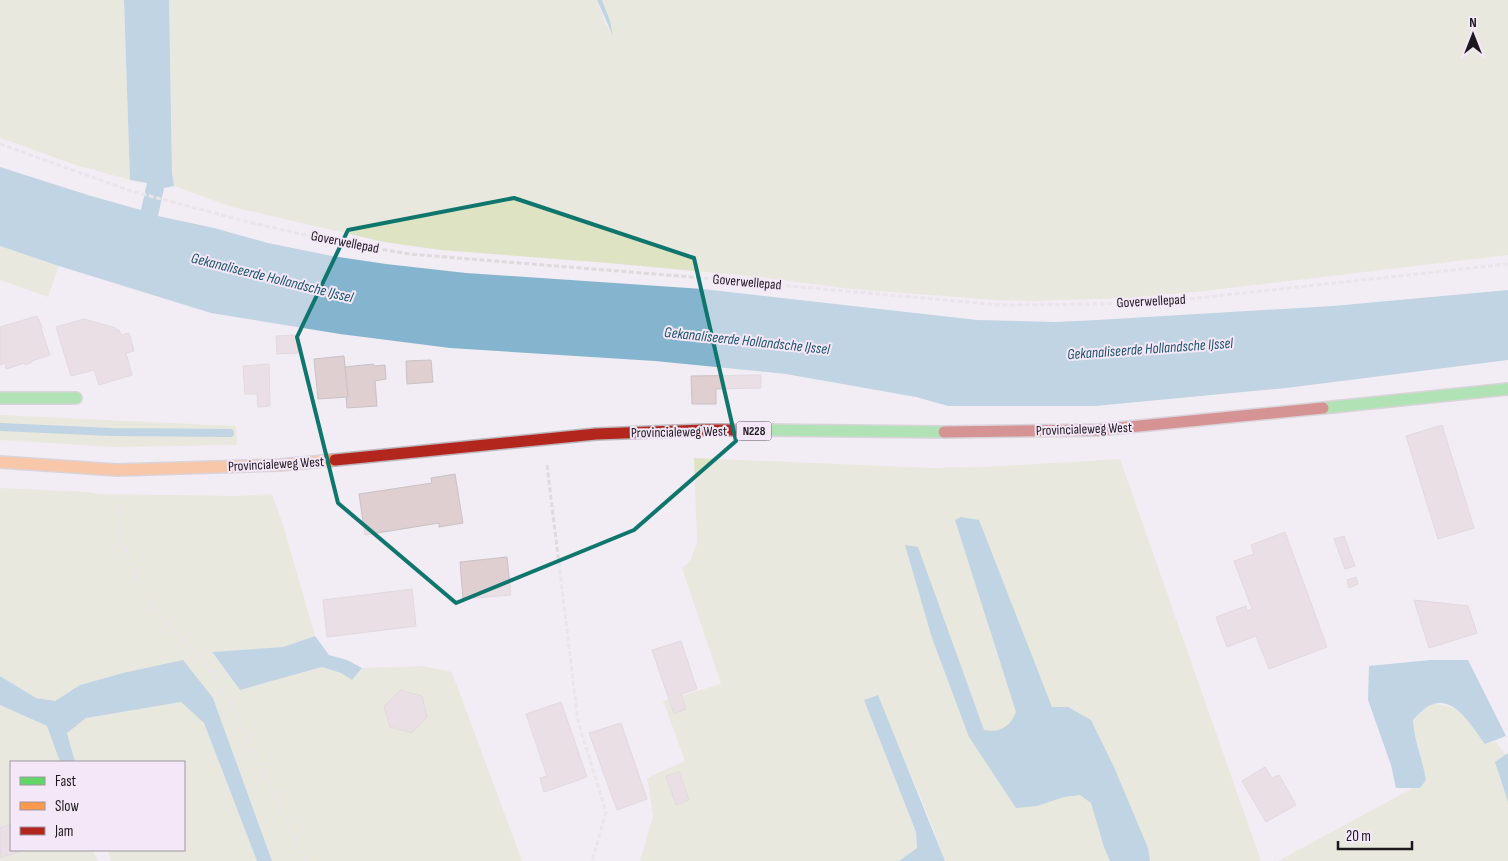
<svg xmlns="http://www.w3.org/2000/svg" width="1508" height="861" viewBox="0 0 1508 861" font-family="'Sofia Sans Condensed',sans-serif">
<rect width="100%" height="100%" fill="#f2ecf4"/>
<g fill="#dde3c3">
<polygon points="0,0 124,0 130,180 76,165 0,138"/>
<polygon points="169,0 597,0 605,23 612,34 610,21 602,0 1508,0 1508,255 1195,292 1125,298 1036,301 995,300 852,289 759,277 609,263 441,250 384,242 232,207 174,186 172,173"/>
<polygon points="0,246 59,266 48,297 0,280"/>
<polygon points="0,415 236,426 237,445 113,447 0,440"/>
<polygon points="694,458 931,468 1003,466 1120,459 1261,861 945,861 929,818 877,695 864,700 916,832 917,848 899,861 640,861 653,816 647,778 685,761 663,701 721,684 682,568 690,561 697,543"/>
<polygon points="0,488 89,492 98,494 239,496 272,494 283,525 315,636 283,647 212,653 240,690 322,667 341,673 352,680 362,668 423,666 452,672 522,861 272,861 213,698 123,673 80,685 55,701 36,698 0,676"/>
<polygon points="181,702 204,723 257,861 111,861 107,850 184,850 184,762 75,762 67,733 86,718"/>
<path d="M1433,704c32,2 35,18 52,40l10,-3 11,14 -11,7 13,40v59h-230l135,-73 7,-1 6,-7c-3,-20 -12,-39 -13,-60l11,-10z"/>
<polygon points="0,705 47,726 60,762 11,762 11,850 93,850 98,861 0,861"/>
</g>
<g fill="#85b5ce">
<polygon points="124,0 169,0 172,173 174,186 164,188 158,216 214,228 268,243 332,256 386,264 466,273 703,289 977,320 1056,322 1097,320 1333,306 1508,290 1508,360 1286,388 1095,406 948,406 916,397 786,374 655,361 450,348 340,334 211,313 59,266 0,246 0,167 91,196 141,210 147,183 130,180"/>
<polygon points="597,0 602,0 610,21 613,36"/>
<path d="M961,517l18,3 73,187h16l23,13 23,47 34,81 2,13h-40l-6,-14 -13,-44 -11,-8 -16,2 -27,9 -21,2 -47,-71 -37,-99 -27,-93 13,2 66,183c16,3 26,-3 32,-18l-61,-192z"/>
<polygon points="315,636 329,655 347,660 362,668 352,680 341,673 322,667 240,690 212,652 283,647"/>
<polygon points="183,660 213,698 272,861 257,861 204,723 181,702 86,718 67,733 75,762 60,762 47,726 0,705 0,676 36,698 55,701 80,685 123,673"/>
<path d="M1430,660h38l38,76 -21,8c-11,-14 -30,-50 -54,-39 -7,3 -13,10 -18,15 1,21 10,40 13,60l-6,8h-24l-5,-23 -23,-65 1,-34z"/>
<polygon points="878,695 945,861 899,861 917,848 916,832 864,700"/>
<polygon points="1508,753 1508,802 1495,762"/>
</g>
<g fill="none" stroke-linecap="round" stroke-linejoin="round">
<polyline stroke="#85b5ce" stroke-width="8" points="0,427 112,432 230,433"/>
</g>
<g fill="#dfcfd0" stroke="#c9c2c5">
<polygon points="37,316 42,327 41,328 50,355 32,361 32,362 25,365 25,363 6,369 5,363 0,365 0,327"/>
<polygon points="84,319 116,328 116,330 119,330 121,335 129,333 134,351 126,353 132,375 99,385 94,370 71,376 56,327"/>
<polygon points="297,335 298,353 277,354 276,336"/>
<polygon points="344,356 348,397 318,399 314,359"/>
<polygon points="431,360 433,382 407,384 406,361"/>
<polygon points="269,364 270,406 258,407 257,394 245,394 243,366"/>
<polygon points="373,364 374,366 385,365 386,379 375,381 377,406 347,408 346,397 348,397 345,367"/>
<polygon points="761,375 761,388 716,389 716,404 692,404 691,376"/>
<polygon points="1442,425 1474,528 1438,539 1406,436"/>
<polygon points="455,474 463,523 439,527 439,523 365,535 359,494 432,483 431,478"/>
<polygon points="1285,532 1327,647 1269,669 1256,636 1227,647 1216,617 1246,606 1247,611 1252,609 1234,561 1254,554 1251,545"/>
<polygon points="1344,536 1355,566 1345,569 1334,539"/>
<polygon points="507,557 511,595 463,599 460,562"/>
<polygon points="1356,577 1358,584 1349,588 1347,580"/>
<polygon points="412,589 416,626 327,637 323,600"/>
<polygon points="1414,600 1468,606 1477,633 1429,648"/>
<polygon points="681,641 697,689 681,694 686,709 674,714 652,650"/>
<polygon points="400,690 422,696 427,717 412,733 390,727 384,706"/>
<polygon points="561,702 587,777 544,792 540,778 547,776 526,714"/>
<polygon points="621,723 647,799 617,810 589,733"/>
<polygon points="1265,767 1272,778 1279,775 1296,805 1266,822 1242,781"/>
<polygon points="679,772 689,800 676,805 666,776"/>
<polygon points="11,824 11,850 25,850 0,858 0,828"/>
</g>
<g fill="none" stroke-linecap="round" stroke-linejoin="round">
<g stroke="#bbb7bc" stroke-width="14">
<g id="fast">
<polyline points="0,398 76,398"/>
<polyline points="1323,408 1508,389"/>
<polyline points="750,430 944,432"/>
</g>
</g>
<g stroke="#bbb7bc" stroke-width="14">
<polyline id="slow" points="0,462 117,470 280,465 335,460"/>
</g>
<g stroke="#bbb7bc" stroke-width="14">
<g id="jam">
<polyline points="944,432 1098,430 1323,408"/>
<polyline points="335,460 596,434 705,430 750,430"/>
</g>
</g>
<g stroke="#dddbdd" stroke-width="3" stroke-dasharray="5 2.5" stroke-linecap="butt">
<polyline points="0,144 131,191 252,223 333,241 409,254 691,277 999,305 1104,304 1189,299 1508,264"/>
<polyline points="547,465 578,721 606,812 592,861"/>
<polyline points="116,496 120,536 138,582 165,623 203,660 230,701 305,861"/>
</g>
<use href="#fast" stroke="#63d668" stroke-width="11"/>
<use href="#slow" stroke="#ff974d" stroke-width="11"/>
<use href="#jam" stroke="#b3261e" stroke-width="11"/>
</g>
<path d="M0 0H1508V861H0ZM514,198l180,60 42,183 -102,89 -178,73 -118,-100 -41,-166 51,-107z" fill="#f2ecf4" fill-opacity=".55" fill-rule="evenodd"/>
<path fill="none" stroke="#0f766e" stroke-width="4" stroke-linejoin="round" d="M514,198l180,60 42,183 -102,89 -178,73 -118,-100 -41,-166 51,-107z"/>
<g text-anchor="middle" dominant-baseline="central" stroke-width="4" stroke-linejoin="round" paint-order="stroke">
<rect fill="#f4e8f8" stroke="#5e565f" stroke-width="1" x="736.5" y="421.5" width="35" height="19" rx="4"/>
<g font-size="12" font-weight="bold" fill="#1d181e">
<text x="754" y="431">N228</text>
</g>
<g font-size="14" fill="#1d181e" stroke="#f4e8f8">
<text transform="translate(345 242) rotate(11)">Goverwellepad</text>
<text transform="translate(747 282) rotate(5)">Goverwellepad</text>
<text transform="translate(1151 301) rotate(-3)">Goverwellepad</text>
<text transform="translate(1084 429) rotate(-2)">Provincialeweg West</text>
<text transform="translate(679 432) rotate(-1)">Provincialeweg West</text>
<text transform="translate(276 464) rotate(-3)">Provincialeweg West</text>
</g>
<g font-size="15" font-style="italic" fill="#1a536b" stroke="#f4e8f8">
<text transform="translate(272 278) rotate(14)">Gekanaliseerde Hollandsche IJssel</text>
<text transform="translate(747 341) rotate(6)">Gekanaliseerde Hollandsche IJssel</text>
<text transform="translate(1150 349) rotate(-4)">Gekanaliseerde Hollandsche IJssel</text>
</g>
</g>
<rect x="10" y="761" width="175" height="90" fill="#f4e8f8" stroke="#9e95a1"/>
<rect x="20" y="777" width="25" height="8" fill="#63d668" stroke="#9e95a1"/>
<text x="55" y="786" font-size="15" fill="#1d181e">Fast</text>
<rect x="20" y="802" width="25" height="8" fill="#ff974d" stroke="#9e95a1"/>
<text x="55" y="811" font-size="15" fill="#1d181e">Slow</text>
<rect x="20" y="827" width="25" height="8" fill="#b3261e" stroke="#9e95a1"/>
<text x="55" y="836" font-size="15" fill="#1d181e">Jam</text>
<g transform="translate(1473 35)" stroke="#f4e8f8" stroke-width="4" paint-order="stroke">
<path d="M0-4L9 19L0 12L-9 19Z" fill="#1d181e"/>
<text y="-8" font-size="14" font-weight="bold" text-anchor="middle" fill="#1d181e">N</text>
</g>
<path d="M1338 841v8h74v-8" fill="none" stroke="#1d181e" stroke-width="2.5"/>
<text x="1346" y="841" font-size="15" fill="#1d181e" stroke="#f4e8f8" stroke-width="4" paint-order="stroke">20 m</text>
</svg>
